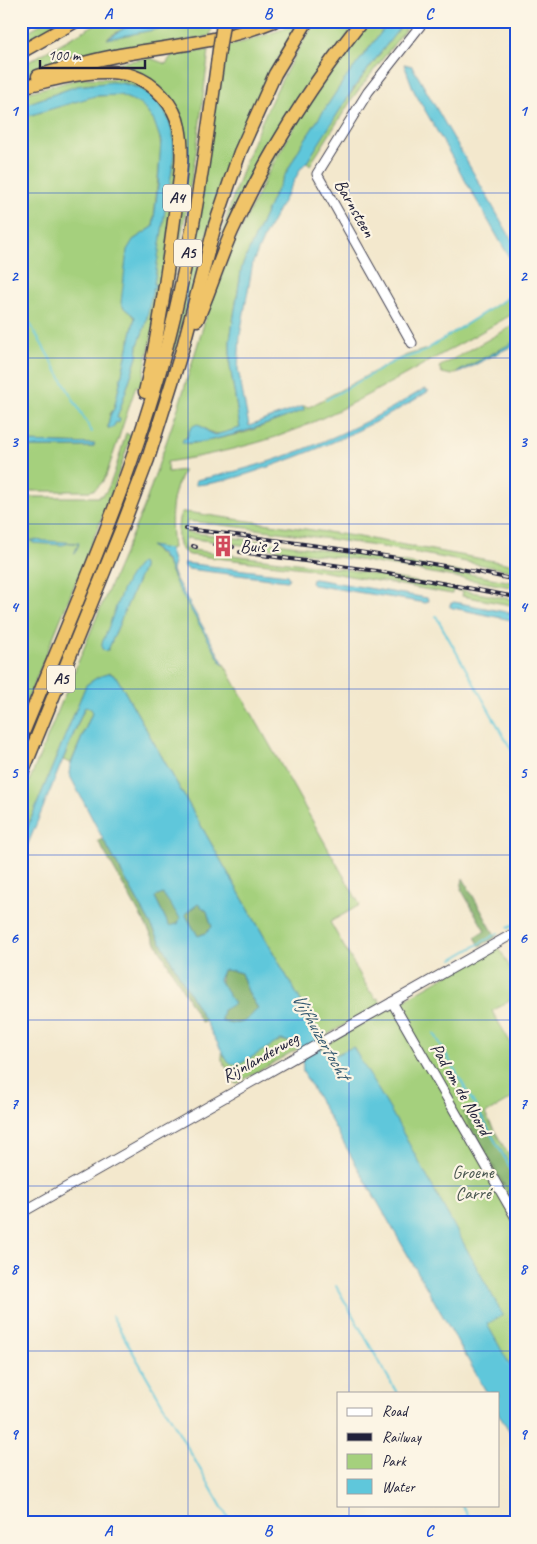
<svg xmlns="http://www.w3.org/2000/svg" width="537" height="1544" viewBox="0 0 537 1544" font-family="Caveat,sans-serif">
<rect width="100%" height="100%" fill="#fcf5e5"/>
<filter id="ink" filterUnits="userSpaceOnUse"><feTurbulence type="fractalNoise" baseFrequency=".02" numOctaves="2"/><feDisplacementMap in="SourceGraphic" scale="10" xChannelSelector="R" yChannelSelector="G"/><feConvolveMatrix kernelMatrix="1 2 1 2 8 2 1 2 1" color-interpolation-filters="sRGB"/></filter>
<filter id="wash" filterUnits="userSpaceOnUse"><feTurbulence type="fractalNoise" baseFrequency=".0096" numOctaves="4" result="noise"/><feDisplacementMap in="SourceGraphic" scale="20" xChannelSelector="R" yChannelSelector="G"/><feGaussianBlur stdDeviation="1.12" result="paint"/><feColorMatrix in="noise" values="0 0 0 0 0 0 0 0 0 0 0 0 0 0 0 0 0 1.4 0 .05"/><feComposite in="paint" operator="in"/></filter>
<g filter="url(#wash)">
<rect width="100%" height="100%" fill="#f3e8cd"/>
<g fill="#a5d07d" stroke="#64795c" fill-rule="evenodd">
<polygon points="46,21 61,21 21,44 21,35"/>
<polygon points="101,21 136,21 107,38 173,25 176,21 214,21 210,36 70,63 21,78 21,66"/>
<path d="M316,21h43l-32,42 -116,209c23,-89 54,-173 105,-251z"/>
<path d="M370,21h20l-48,62 -40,61 -30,55 -30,67 -12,74v26l10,62c-15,4 -24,11 -37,-1l-13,2 -4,10 2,5 24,-4 35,-8 57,-22 -1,-4 6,1 83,-45 15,-7 20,-6 89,-57v20c-39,23 -78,44 -117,66 -39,21 -78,43 -120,58 -37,12 -74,20 -112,26l1,10 16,-2c-14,26 -14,49 -11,78l-4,1 -18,-2c19,14 17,22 28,41 14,25 28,49 42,74l3,2 136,241 -30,17 40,70h1l5,7 2,-1 3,6 -65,37 -1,-15 -198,-348 -6,-5 -13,4 -12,8 -65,158v-42l79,-192 44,-102 35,-102 32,-104 19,-49 36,-75 31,-55 44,-65zM143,566v2l-35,82 -6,-7z"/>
<path d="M405,21h7l-58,75 -44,69 -3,-3c30,-50 62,-96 98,-141z"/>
<polygon points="298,24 261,89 224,176 213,213 160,403 156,402 225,47 247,41"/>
<polygon points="209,50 196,153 179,251 162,332 184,162 172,105 112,70 111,64 150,58 166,64 172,55"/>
<path d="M82,78l51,1 36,28 11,38 -18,143 -21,99 -5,-1 -30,90c-4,7 -8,13 -16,15h-69v-44h72l1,-3 -73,-2v-324l64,-20 10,-2 25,-1 21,9 13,17 5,11 2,16 -8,79 -20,13 -9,68 11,9 -21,92 -4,5 -2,14h5l3,-6h2l-1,-4 20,-61 1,-12 7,-19 8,-37 3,-4 -2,-1 20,-136 -4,-24 -4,-9 -21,-23 -10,-6 -10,-3 -33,1 -15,2 -56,20v-12z"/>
<polygon points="516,324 516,341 452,375 442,373 439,367"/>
<path d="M126,433l5,3 -21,62 -89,218v-219h77c3,-2 4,-1 7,-4 8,-10 17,-47 21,-60z"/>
<path d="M182,512l11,1 161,23 162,29v7c-109,-23 -219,-39 -329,-51l-1,11c110,12 218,29 326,50l4,1v5l-163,-29 -167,-21 -2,11 167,21 165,30v6l-54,-10 1,-4 -10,-2 -1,4 -148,-26 -114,-13c-13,-5 -13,-16 -12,-27 1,-6 0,-11 4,-16z"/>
<polygon points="85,707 90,708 92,710 92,713 71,763 63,760"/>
<polygon points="498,946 516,978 516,997 492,1011 516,1052 516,1096 485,1114 516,1168 516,1379 334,1056 324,1053 320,1048"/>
<path d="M281,1040l11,3 7,5 -63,36 -14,-24v-9c4,7 6,13 14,13z"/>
</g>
<g fill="#84b26c" stroke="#536a54">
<polygon points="103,839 205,1021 201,1022 98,841"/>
<polygon points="463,878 496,937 480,946 475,937 485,931 461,889"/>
<polygon points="163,893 181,918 178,924 169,926 155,897"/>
<polygon points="198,904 207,911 212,927 206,933 198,936 185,914"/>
<path d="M223,970l11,1 7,2 8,21 9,15c-13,14 -17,18 -37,11 4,-17 -4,-33 2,-50z"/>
<polygon points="477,1107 516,1176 516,1206 463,1112"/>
</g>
<g fill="#5fc7db" stroke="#40748b" fill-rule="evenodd">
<polygon points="136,21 176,21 169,27 107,39"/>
<path d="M390,21h15l-50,65 -48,76 -6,6 -36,67 -12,27 -13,73 -2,34 11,57 54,-20 1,4c-27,11 -55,21 -84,28 -12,3 -26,6 -38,5l1,-4 4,-1c2,-7 3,-12 11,-14l12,9 5,2 25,-7 -10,-62v-26l12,-74 30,-67 30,-55 40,-61z"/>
<polygon points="404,64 412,66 516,247 516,253 509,257 414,91"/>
<path d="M112,82c36,3 59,24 62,61 1,16 -5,44 -8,61 -4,27 -8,53 -12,80l2,1 -1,3 -2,1 -8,37 -7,19 -1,12 -20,61 3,1 -1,4 -3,-1 -3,6h-5c1,-8 1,-13 6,-19l21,-92 -11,-9 -3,-5 6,-53 6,-10 20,-13 5,-42 3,-44 -7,-20 -13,-17 -21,-9 -25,1 -74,22v-12l56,-20z"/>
<polygon points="516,341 516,344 459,373 458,372"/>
<path d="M424,389l5,2c-49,31 -100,55 -155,74 -26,9 -51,18 -78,20l-1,-2 1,-3c81,-15 157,-47 228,-91z"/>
<polygon points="21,442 95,444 93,447 21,447"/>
<polygon points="31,540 79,543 75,554 74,554 78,545 76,543 70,543 62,545 33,543"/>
<polygon points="150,546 169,549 174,563 172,570 174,576 224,664 221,662 177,586 167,562 161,554"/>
<path d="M140,563l3,1v4l-35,82 -3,1 -3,-2v-6c12,-25 18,-60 38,-80z"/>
<polygon points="184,563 287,575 289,578 287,581 188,569 184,567"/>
<polygon points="312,579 315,579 427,598 429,601 426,603 313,585 311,583"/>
<polygon points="454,602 516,614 516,621 453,608 450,607 450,604"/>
<path d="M110,673l7,5 198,348c1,4 0,9 1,13 1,9 10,13 19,16l18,-8 39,66 111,202 -16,9 29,52v67l-18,-30v-20h-11l-184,-321c-1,-5 0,-9 0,-14 -2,-11 -12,-17 -22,-18l-41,24h-9l-3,-2 -125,-223 -34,-65 1,-8 22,-53v-3l-2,-2 -5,-1 -2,4 -62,150v-18l65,-158 12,-8zM163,894l17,24 -2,6 -9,2 -14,-29zM198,904l9,7 5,16 -6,6 -8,3 -13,-22zM223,970l11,1 7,2 8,21 9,14c-13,15 -17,19 -37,12l2,-10 11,-6 -15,-24z"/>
</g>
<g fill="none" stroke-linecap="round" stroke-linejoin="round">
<g stroke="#5fc7db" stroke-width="2">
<polyline points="21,308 92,432"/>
<polyline points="326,400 395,361 423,352 515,293"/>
<polyline points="436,616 516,758"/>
<polyline points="508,928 516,924"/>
<polyline points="453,959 498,933"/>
<polyline points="434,1033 516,1178"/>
<polyline points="336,1286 397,1393"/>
<polyline points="112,1316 231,1523"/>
<polyline points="462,1505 472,1523"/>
</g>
</g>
</g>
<g filter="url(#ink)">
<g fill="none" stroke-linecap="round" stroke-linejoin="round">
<g stroke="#414051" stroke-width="11">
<g id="minor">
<polyline points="412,343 317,174 368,92 424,21"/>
<polyline points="392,1002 516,1218"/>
<path d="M21,1213c165,-95 330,-187 495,-281"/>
</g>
</g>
<g stroke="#414051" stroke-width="15">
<g id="highway">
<polyline points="21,23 25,21"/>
<polyline points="21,52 76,21"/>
<path d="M38,76c27,-8 54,-16 82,-21 52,-9 105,-14 154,-34"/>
<path d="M21,87c34,-7 78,-22 112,-11 21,7 42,29 46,51 6,28 0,58 -4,86 -8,60 -16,121 -30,179"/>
<path d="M197,320c13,-29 22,-60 35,-89 34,-75 78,-145 130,-210"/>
<path d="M21,738c54,-132 113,-263 148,-401 24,-94 37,-191 50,-287"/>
<polyline points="21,776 121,530 148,459 183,347 215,225 240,152 275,74 307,21"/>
</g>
</g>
<use href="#minor" stroke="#fff" stroke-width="9"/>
<use href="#highway" stroke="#f0c469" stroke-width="12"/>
<g stroke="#22223b" stroke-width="4">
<g id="rail">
<path d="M186,529c111,13 221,28 330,51"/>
<polyline points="214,545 217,545"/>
<polyline points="193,546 196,547"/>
<polyline points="230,546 233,547"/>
<polyline points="240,552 377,571 516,597"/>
</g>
</g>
<use href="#rail" stroke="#fcf5e5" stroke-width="2" stroke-dasharray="5.5" stroke-linecap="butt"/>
<g stroke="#414051" stroke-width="15" stroke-linecap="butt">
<polyline id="highway-bridge" points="219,50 223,24"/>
</g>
<use href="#highway-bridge" stroke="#f0c469" stroke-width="12"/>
</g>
</g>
<path fill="none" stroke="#1d4ed8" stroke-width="1" stroke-opacity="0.55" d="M188,21v1502M349,21v1372M21,193h495M21,358h495M21,524h495M21,689h495M21,855h495M21,1020h495M21,1186h495M21,1351h495M349,1505v18"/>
<defs>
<g id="building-bare" transform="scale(1.725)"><path d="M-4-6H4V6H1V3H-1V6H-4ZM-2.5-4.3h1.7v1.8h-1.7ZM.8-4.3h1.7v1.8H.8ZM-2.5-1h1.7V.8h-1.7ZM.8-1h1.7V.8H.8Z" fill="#d1495b" stroke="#fcf5e5" stroke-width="2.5" paint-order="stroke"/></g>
</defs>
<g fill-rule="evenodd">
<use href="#building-bare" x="223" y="546"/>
</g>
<g text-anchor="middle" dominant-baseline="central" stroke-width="4.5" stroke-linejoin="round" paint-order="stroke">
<g fill="#fcf5e5" stroke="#63616e" stroke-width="1">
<rect x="163" y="184.5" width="28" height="27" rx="4"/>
<rect x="174" y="239.5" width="28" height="27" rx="4"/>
<rect x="47" y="665.5" width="28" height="27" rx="4"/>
</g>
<g font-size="16" font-weight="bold" fill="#22223b">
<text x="177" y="198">A4</text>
<text x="188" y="253">A5</text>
<text x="61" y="679">A5</text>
</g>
<g font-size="18" fill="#22223b" stroke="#fcf5e5">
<text transform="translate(355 208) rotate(60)">Barnsteen</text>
<text transform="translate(260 1057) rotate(-29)">Rijnlanderweg</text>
<text transform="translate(461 1089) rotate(60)">Pad om de Noord</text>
</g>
<g font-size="18" fill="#22223b" stroke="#fcf5e5" text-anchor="start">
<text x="240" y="546">Buis 2</text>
</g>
<g font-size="18" fill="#49564f" stroke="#fcf5e5">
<text x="473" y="1172">Groene<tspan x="473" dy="21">Carré</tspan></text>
</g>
<g font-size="19" font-style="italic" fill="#375c73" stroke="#fcf5e5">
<text transform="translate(321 1036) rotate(60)">Vijfhuizertocht</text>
</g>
</g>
<rect width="537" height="1544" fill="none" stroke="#fcf5e5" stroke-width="55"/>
<rect x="337" y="1392" width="162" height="115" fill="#fcf5e5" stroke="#a5a1a1"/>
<rect x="347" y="1408" width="25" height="8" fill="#ffffff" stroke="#a5a1a1"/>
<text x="382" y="1416" font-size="15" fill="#22223b">Road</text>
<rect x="347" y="1433" width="25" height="8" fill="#22223b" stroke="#a5a1a1"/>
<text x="382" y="1442" font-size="15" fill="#22223b">Railway</text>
<rect x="347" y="1454" width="25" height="15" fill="#a5d07d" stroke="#a5a1a1"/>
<text x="382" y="1466" font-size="15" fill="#22223b">Park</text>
<rect x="347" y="1479" width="25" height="15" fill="#5fc7db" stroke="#a5a1a1"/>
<text x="382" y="1492" font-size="15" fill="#22223b">Water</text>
<path d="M40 60v8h105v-8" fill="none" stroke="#22223b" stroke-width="2.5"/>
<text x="48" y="60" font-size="15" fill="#22223b" stroke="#fcf5e5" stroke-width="4" paint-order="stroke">100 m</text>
<rect x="28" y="28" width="482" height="1488" fill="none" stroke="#1d4ed8" stroke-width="2"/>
<g font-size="16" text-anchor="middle" font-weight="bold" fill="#1d4ed8">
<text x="108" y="19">A</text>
<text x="268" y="19">B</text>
<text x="429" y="19">C</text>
<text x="14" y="116">1</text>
<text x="523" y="116">1</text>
<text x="14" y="281">2</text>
<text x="523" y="281">2</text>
<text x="14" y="447">3</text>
<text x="523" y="447">3</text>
<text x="14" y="612">4</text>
<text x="523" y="612">4</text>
<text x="14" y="778">5</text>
<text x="523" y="778">5</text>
<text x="14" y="943">6</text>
<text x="523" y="943">6</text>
<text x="14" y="1109">7</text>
<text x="523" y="1109">7</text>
<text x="14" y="1274">8</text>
<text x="523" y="1274">8</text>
<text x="14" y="1439">9</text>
<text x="523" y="1439">9</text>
<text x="108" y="1536">A</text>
<text x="268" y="1536">B</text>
<text x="429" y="1536">C</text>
</g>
</svg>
